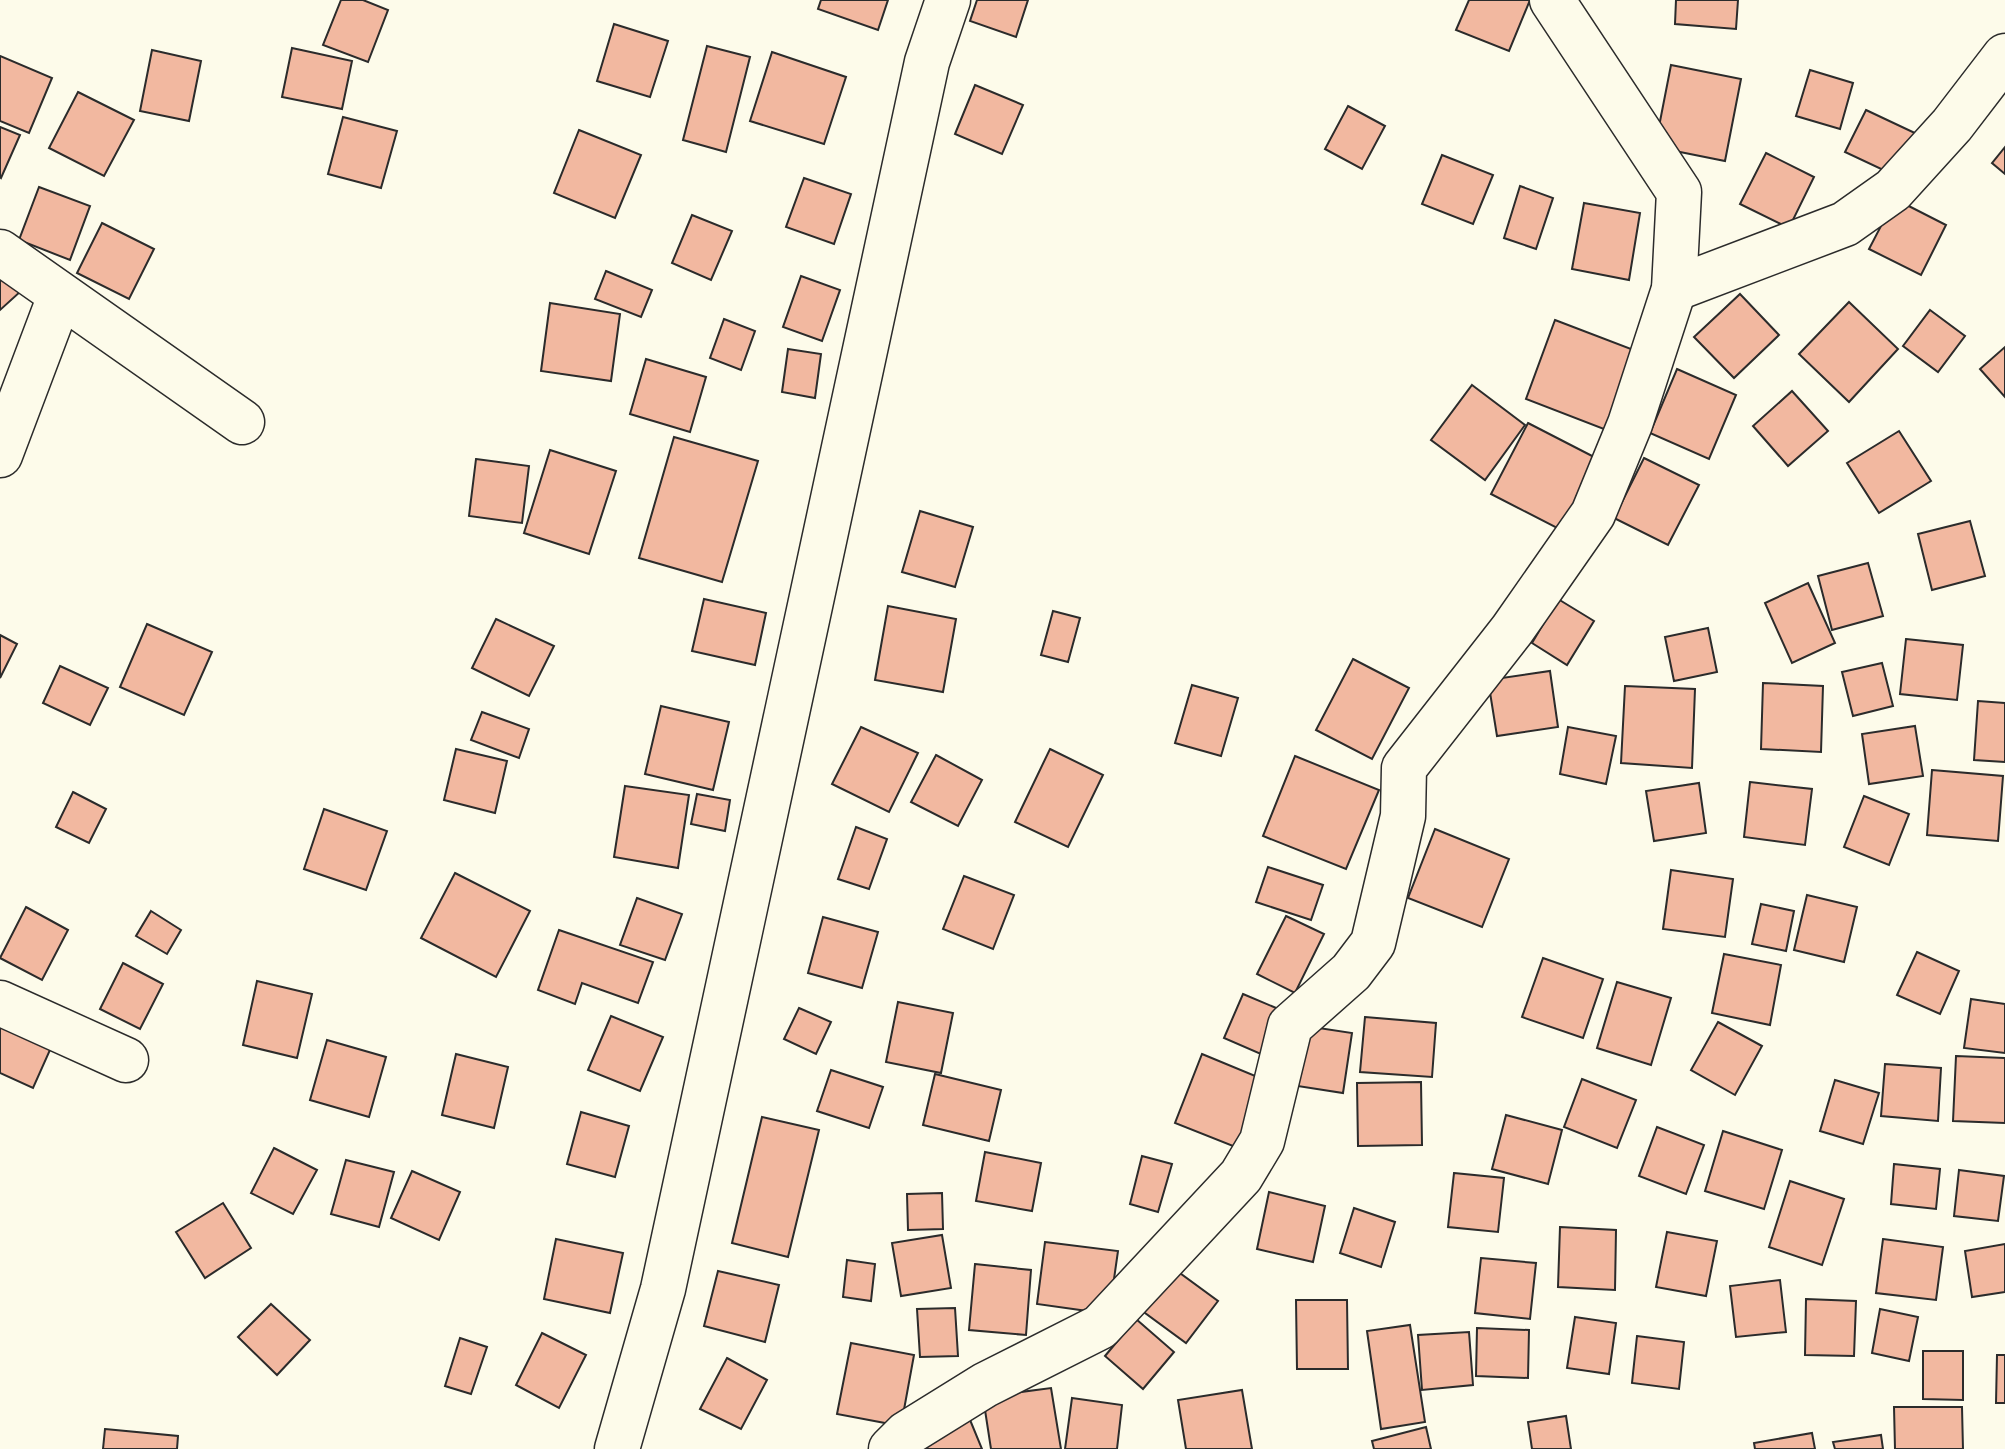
<svg xmlns="http://www.w3.org/2000/svg" width="2005" height="1449" viewBox="0 0 2005 1449" font-family="'Libre Baskerville',serif">
<rect width="100%" height="100%" fill="#fdfbea"/>
<g fill="#f2b8a0" stroke="#2b2b2b" stroke-width="2">
<polygon points="341,0 363,0 388,10 368,62 323,45"/>
<polygon points="821,0 888,0 878,30 818,9"/>
<polygon points="977,0 1028,0 1016,37 970,21"/>
<polygon points="1469,0 1530,0 1509,51 1456,30"/>
<polygon points="1676,0 1738,0 1736,29 1675,24"/>
<polygon points="614,24 668,41 650,97 597,81"/>
<polygon points="707,46 750,57 726,152 683,140"/>
<polygon points="292,48 352,61 342,109 282,97"/>
<polygon points="152,50 201,61 189,121 140,111"/>
<polygon points="772,52 846,77 824,144 750,121"/>
<polygon points="0,56 52,78 29,133 0,121"/>
<polygon points="1671,65 1741,79 1725,161 1655,147"/>
<polygon points="1810,70 1853,83 1840,129 1796,116"/>
<polygon points="975,85 1023,105 1002,154 955,134"/>
<polygon points="78,92 134,120 104,176 49,148"/>
<polygon points="1348,106 1385,126 1362,169 1325,149"/>
<polygon points="1866,110 1917,134 1896,176 1845,152"/>
<polygon points="343,117 397,131 381,188 328,174"/>
<polygon points="0,127 20,135 1,178 0,177"/>
<polygon points="579,130 641,155 615,218 554,193"/>
<polygon points="2005,147 2005,174 1992,163"/>
<polygon points="1766,153 1814,177 1789,228 1740,204"/>
<polygon points="1442,155 1493,175 1473,224 1422,204"/>
<polygon points="804,178 851,194 834,244 786,227"/>
<polygon points="1520,186 1553,198 1536,249 1504,238"/>
<polygon points="39,187 90,206 70,260 19,240"/>
<polygon points="1895,199 1946,225 1921,275 1869,249"/>
<polygon points="1584,203 1640,213 1629,280 1572,269"/>
<polygon points="692,215 732,231 711,280 672,263"/>
<polygon points="102,223 154,249 129,299 77,273"/>
<polygon points="0,269 21,291 0,310"/>
<polygon points="606,271 652,290 641,317 595,299"/>
<polygon points="801,276 840,290 822,341 783,327"/>
<polygon points="1740,294 1779,335 1734,378 1694,337"/>
<polygon points="1849,302 1898,349 1849,402 1799,354"/>
<polygon points="550,303 620,314 611,381 541,371"/>
<polygon points="1930,310 1965,336 1938,372 1903,346"/>
<polygon points="724,319 755,331 741,370 710,358"/>
<polygon points="1555,320 1639,352 1609,431 1526,399"/>
<polygon points="2005,347 2005,397 1980,369"/>
<polygon points="788,349 821,354 815,398 782,392"/>
<polygon points="646,359 706,377 690,432 630,414"/>
<polygon points="1677,369 1736,395 1709,459 1650,433"/>
<polygon points="1472,385 1525,425 1485,480 1431,440"/>
<polygon points="1792,391 1828,431 1788,466 1753,426"/>
<polygon points="1528,423 1598,459 1561,530 1491,494"/>
<polygon points="1899,431 1931,481 1879,513 1847,463"/>
<polygon points="674,437 758,461 722,582 639,558"/>
<polygon points="550,450 616,471 589,554 524,533"/>
<polygon points="1644,458 1699,485 1668,545 1614,518"/>
<polygon points="476,459 529,466 522,523 469,516"/>
<polygon points="920,511 973,527 955,587 902,572"/>
<polygon points="1970,521 1985,576 1932,590 1918,534"/>
<polygon points="1868,563 1883,616 1832,630 1818,576"/>
<polygon points="1808,583 1835,643 1792,663 1765,603"/>
<polygon points="704,599 766,613 755,665 692,651"/>
<polygon points="1558,599 1594,621 1567,665 1532,643"/>
<polygon points="888,606 956,619 943,692 875,680"/>
<polygon points="1053,611 1080,618 1068,662 1041,655"/>
<polygon points="496,619 554,646 529,696 472,668"/>
<polygon points="147,624 212,652 184,715 120,687"/>
<polygon points="1708,628 1717,672 1674,681 1665,637"/>
<polygon points="0,635 17,644 0,678"/>
<polygon points="1906,639 1963,645 1957,700 1900,694"/>
<polygon points="1353,659 1409,688 1372,759 1316,730"/>
<polygon points="1882,663 1893,706 1853,716 1842,672"/>
<polygon points="60,666 108,688 90,725 43,703"/>
<polygon points="1550,671 1558,727 1497,736 1488,680"/>
<polygon points="1763,683 1823,686 1821,752 1761,749"/>
<polygon points="1192,685 1238,698 1221,756 1175,743"/>
<polygon points="1625,686 1695,689 1692,768 1621,763"/>
<polygon points="1978,701 2005,703 2005,762 1974,760"/>
<polygon points="661,706 729,722 713,790 645,774"/>
<polygon points="482,712 529,729 519,758 471,740"/>
<polygon points="1915,726 1923,776 1869,784 1862,734"/>
<polygon points="861,727 918,753 889,812 832,784"/>
<polygon points="1568,727 1616,736 1606,784 1560,774"/>
<polygon points="456,749 507,761 495,813 444,800"/>
<polygon points="1050,749 1103,775 1068,847 1015,822"/>
<polygon points="936,755 982,780 958,826 911,802"/>
<polygon points="1295,756 1379,790 1346,869 1263,836"/>
<polygon points="1932,770 2003,776 1998,841 1927,835"/>
<polygon points="1750,782 1812,789 1805,845 1744,837"/>
<polygon points="1699,783 1706,833 1654,841 1646,791"/>
<polygon points="625,786 689,795 678,868 614,857"/>
<polygon points="73,792 106,809 89,843 56,827"/>
<polygon points="697,794 730,800 725,831 691,824"/>
<polygon points="1864,796 1909,814 1889,865 1844,847"/>
<polygon points="324,809 387,831 366,890 304,869"/>
<polygon points="856,827 887,839 869,889 838,879"/>
<polygon points="1435,829 1509,859 1482,927 1408,898"/>
<polygon points="1268,867 1323,885 1311,920 1256,902"/>
<polygon points="1671,870 1733,879 1725,937 1663,929"/>
<polygon points="455,873 530,911 496,977 421,938"/>
<polygon points="964,876 1014,895 993,949 943,929"/>
<polygon points="1807,895 1857,907 1844,962 1794,950"/>
<polygon points="637,898 682,914 665,960 620,945"/>
<polygon points="1761,904 1794,911 1786,951 1752,944"/>
<polygon points="26,907 68,930 42,980 0,958"/>
<polygon points="151,911 181,930 167,954 136,936"/>
<polygon points="1286,916 1324,934 1295,993 1257,974"/>
<polygon points="823,917 878,932 862,988 808,973"/>
<polygon points="559,930 653,962 638,1003 582,983 575,1004 538,990"/>
<polygon points="1917,952 1959,971 1940,1014 1897,995"/>
<polygon points="1724,954 1781,965 1770,1025 1712,1013"/>
<polygon points="1543,958 1603,979 1583,1038 1522,1017"/>
<polygon points="123,963 163,984 140,1029 100,1009"/>
<polygon points="257,981 312,994 297,1058 243,1045"/>
<polygon points="1617,982 1671,998 1651,1065 1597,1048"/>
<polygon points="1243,994 1288,1013 1270,1058 1224,1038"/>
<polygon points="1971,999 2005,1004 2005,1053 1964,1048"/>
<polygon points="898,1002 953,1013 941,1073 886,1062"/>
<polygon points="799,1008 831,1022 816,1054 784,1039"/>
<polygon points="611,1016 663,1037 640,1091 588,1070"/>
<polygon points="1365,1017 1436,1023 1432,1077 1360,1072"/>
<polygon points="1718,1022 1762,1046 1735,1095 1691,1070"/>
<polygon points="0,1025 54,1041 33,1088 0,1073"/>
<polygon points="1299,1025 1352,1033 1343,1093 1291,1085"/>
<polygon points="327,1040 386,1057 369,1117 310,1100"/>
<polygon points="456,1054 508,1067 494,1128 442,1115"/>
<polygon points="1202,1054 1265,1080 1238,1148 1175,1123"/>
<polygon points="1956,1056 2005,1058 2005,1123 1953,1121"/>
<polygon points="1885,1064 1941,1068 1938,1121 1881,1116"/>
<polygon points="831,1070 883,1087 869,1128 817,1111"/>
<polygon points="935,1074 1001,1090 989,1141 923,1125"/>
<polygon points="1582,1079 1636,1100 1617,1148 1564,1127"/>
<polygon points="1835,1080 1879,1093 1863,1144 1820,1131"/>
<polygon points="1421,1082 1422,1145 1358,1146 1357,1083"/>
<polygon points="581,1112 629,1126 615,1177 567,1164"/>
<polygon points="1506,1115 1562,1130 1548,1184 1492,1169"/>
<polygon points="762,1117 819,1130 788,1257 732,1243"/>
<polygon points="1657,1127 1704,1145 1686,1194 1639,1176"/>
<polygon points="1723,1131 1782,1150 1764,1209 1705,1191"/>
<polygon points="274,1148 317,1170 293,1214 251,1193"/>
<polygon points="985,1152 1041,1163 1032,1211 976,1201"/>
<polygon points="1142,1156 1172,1164 1158,1212 1130,1204"/>
<polygon points="346,1160 394,1172 379,1227 331,1214"/>
<polygon points="1894,1164 1940,1169 1936,1209 1891,1204"/>
<polygon points="1959,1170 2004,1176 1998,1221 1954,1216"/>
<polygon points="412,1171 460,1192 439,1240 391,1218"/>
<polygon points="1454,1173 1504,1178 1498,1232 1448,1227"/>
<polygon points="1790,1181 1844,1199 1822,1265 1769,1247"/>
<polygon points="1269,1192 1325,1206 1313,1262 1257,1249"/>
<polygon points="942,1193 943,1229 908,1230 907,1194"/>
<polygon points="223,1203 251,1248 205,1278 176,1232"/>
<polygon points="1354,1208 1395,1222 1381,1267 1340,1253"/>
<polygon points="1560,1227 1616,1230 1615,1290 1558,1287"/>
<polygon points="1667,1232 1717,1241 1706,1296 1656,1287"/>
<polygon points="942,1235 951,1288 901,1296 892,1243"/>
<polygon points="556,1239 623,1253 610,1313 544,1299"/>
<polygon points="1883,1239 1943,1247 1936,1300 1876,1293"/>
<polygon points="1045,1242 1118,1251 1109,1314 1037,1304"/>
<polygon points="2005,1244 2005,1292 1972,1297 1965,1251"/>
<polygon points="1481,1258 1536,1263 1530,1319 1475,1313"/>
<polygon points="847,1260 875,1264 871,1301 843,1297"/>
<polygon points="975,1264 1031,1270 1026,1335 969,1330"/>
<polygon points="1173,1268 1218,1301 1186,1343 1141,1310"/>
<polygon points="718,1271 779,1285 765,1342 704,1326"/>
<polygon points="1780,1280 1786,1332 1736,1337 1730,1286"/>
<polygon points="1806,1299 1856,1301 1854,1356 1805,1355"/>
<polygon points="1296,1300 1347,1300 1348,1369 1297,1369"/>
<polygon points="271,1304 310,1340 277,1375 238,1337"/>
<polygon points="955,1308 958,1356 920,1357 917,1309"/>
<polygon points="1880,1309 1918,1317 1909,1361 1872,1353"/>
<polygon points="1575,1317 1616,1323 1609,1374 1567,1368"/>
<polygon points="1136,1319 1174,1352 1143,1389 1105,1356"/>
<polygon points="1410,1325 1425,1422 1381,1429 1367,1331"/>
<polygon points="1477,1328 1529,1330 1528,1378 1476,1376"/>
<polygon points="1469,1332 1473,1385 1422,1390 1418,1335"/>
<polygon points="542,1333 586,1355 559,1408 516,1385"/>
<polygon points="1637,1336 1684,1342 1679,1389 1632,1383"/>
<polygon points="460,1338 487,1347 471,1394 445,1386"/>
<polygon points="851,1343 914,1355 901,1426 837,1414"/>
<polygon points="1923,1351 1963,1351 1963,1400 1923,1399"/>
<polygon points="1997,1355 2005,1355 2005,1403 1996,1403"/>
<polygon points="727,1358 767,1380 741,1429 700,1409"/>
<polygon points="1051,1388 1061,1449 991,1449 983,1397"/>
<polygon points="1242,1390 1252,1449 1186,1449 1178,1400"/>
<polygon points="1072,1398 1122,1405 1117,1449 1065,1449"/>
<polygon points="1894,1407 1962,1407 1963,1449 1895,1449"/>
<polygon points="968,1415 982,1449 912,1449"/>
<polygon points="1566,1416 1571,1449 1532,1449 1528,1422"/>
<polygon points="1426,1427 1431,1449 1374,1449 1372,1441"/>
<polygon points="105,1429 178,1436 177,1449 103,1449"/>
<polygon points="1812,1433 1815,1449 1755,1449 1754,1443"/>
<polygon points="1881,1435 1883,1449 1835,1449 1833,1442"/>
</g>
<g fill="none" stroke-linecap="round" stroke-linejoin="round">
<g stroke="#2b2b2b" stroke-width="47">
<g id="minor">
<polyline points="0,252 242,422"/>
<polyline points="1674,289 1845,224 1893,190 1952,125 2005,56"/>
<polyline points="0,455 60,296"/>
<polyline points="0,1003 126,1060"/>
<polyline points="617,1449 663,1289 927,62 948,0"/>
<polyline points="891,1449 906,1434 985,1385 1100,1327 1241,1176 1262,1141 1290,1026 1351,972 1373,943 1403,816 1404,768 1512,630 1593,514 1630,424 1674,289 1679,192 1552,0"/>
</g>
</g>
<use href="#minor" stroke="#fdfbea" stroke-width="44"/>
</g>
</svg>
